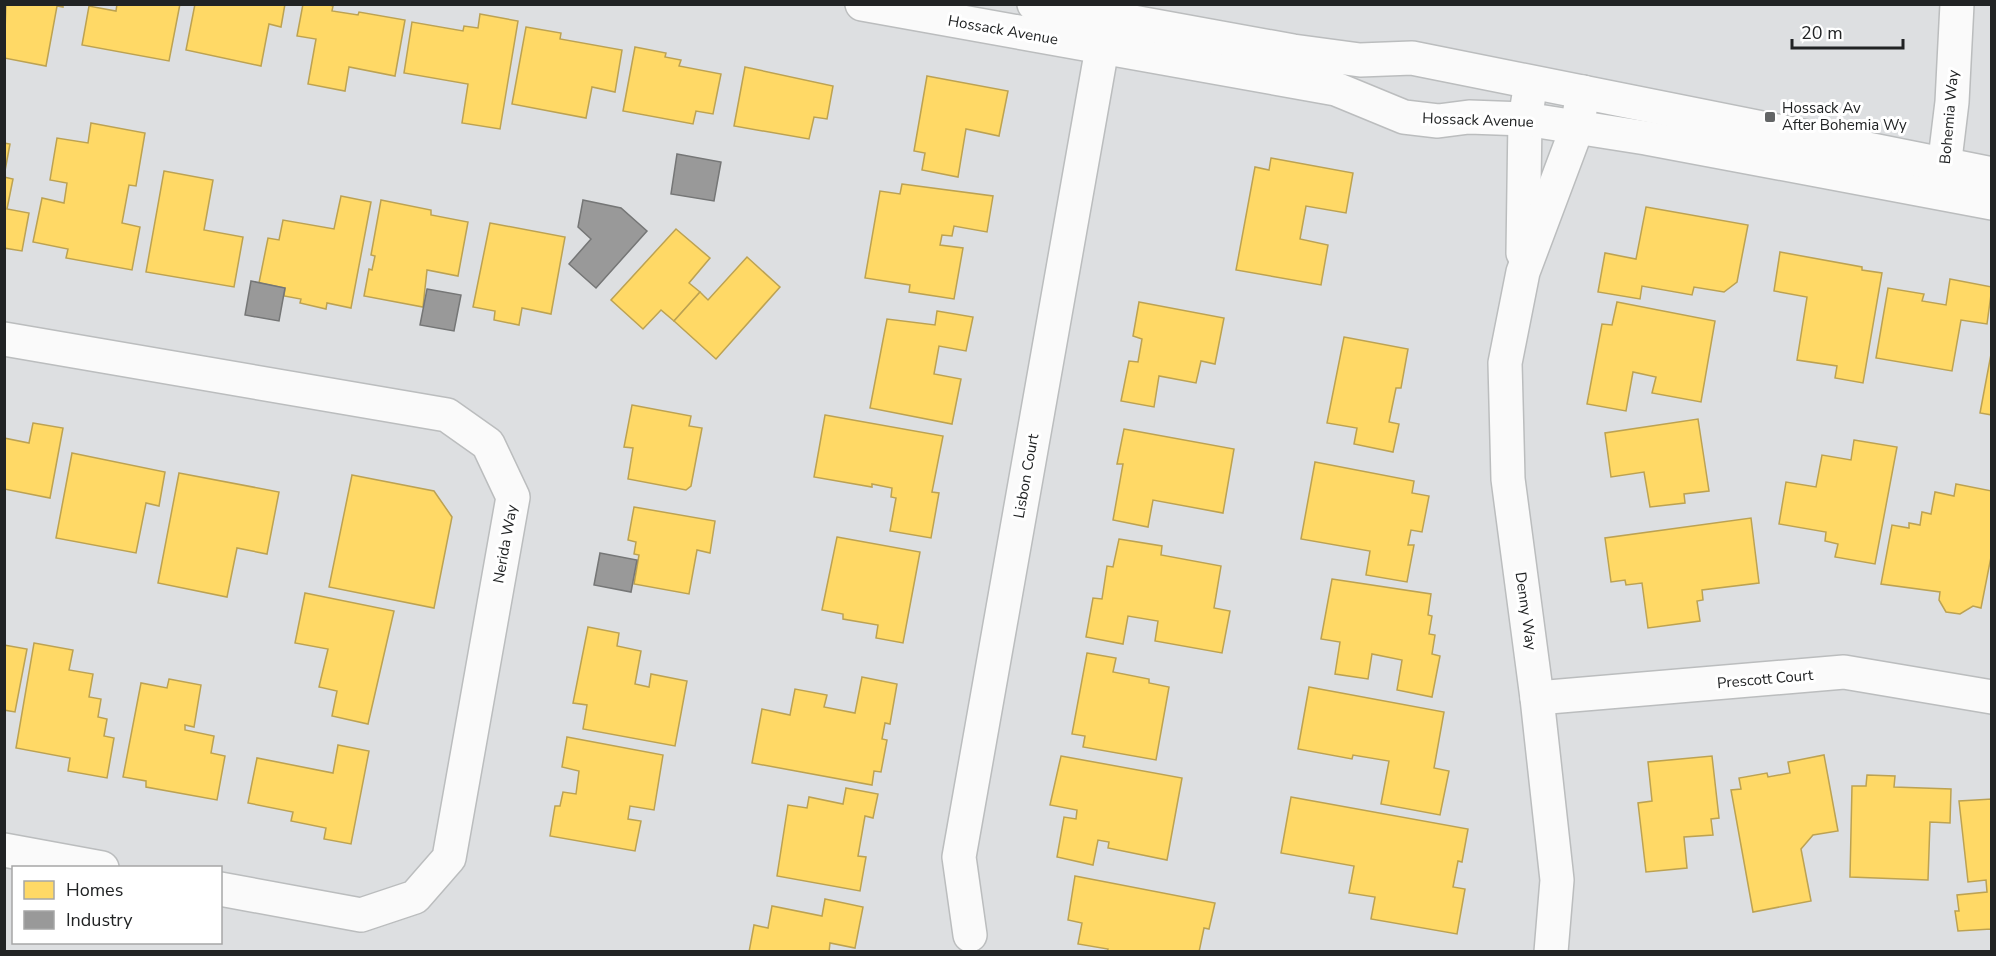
<svg xmlns="http://www.w3.org/2000/svg" width="1996" height="956" viewBox="0 0 1996 956" font-family="'Nunito Sans',sans-serif">
<rect width="100%" height="100%" fill="#dddfe1"/>
<g fill="#ffd966" stroke="#bca252" stroke-width="1.5">
<polygon points="6,4 63,4 63,7 57,6 46,66 4,58"/>
<polygon points="117,4 180,4 169,61 82,45 89,6 116,11"/>
<polygon points="195,4 285,4 281,27 269,24 261,66 186,50"/>
<polygon points="303,4 326,4 333,6 332,11 358,15 359,12 405,20 395,76 349,67 345,91 308,84 316,39 297,36"/>
<polygon points="480,14 518,21 500,129 462,123 468,84 404,73 412,22 463,31 464,26 478,28"/>
<polygon points="526,27 561,33 560,39 622,50 615,92 592,87 586,118 512,104"/>
<polygon points="635,47 666,53 665,57 681,60 679,66 721,74 713,114 696,111 693,124 623,111"/>
<polygon points="745,67 833,86 827,119 814,117 809,139 734,126"/>
<polygon points="927,76 1008,91 999,136 966,129 958,177 922,170 925,153 914,151"/>
<polygon points="91,123 145,133 136,186 129,185 122,223 140,227 132,270 66,258 68,249 33,242 42,198 64,203 67,183 50,180 57,138 88,143"/>
<polygon points="4,143 10,144 4,176"/>
<polygon points="1271,158 1353,173 1346,213 1306,206 1300,239 1328,245 1321,285 1236,270 1255,167 1269,170"/>
<polygon points="164,171 213,180 204,230 243,237 234,287 146,272"/>
<polygon points="4,177 13,179 7,209 29,213 22,251 4,248"/>
<polygon points="902,184 993,196 987,232 954,226 952,236 942,235 940,245 963,248 954,299 909,292 910,285 865,278 880,191 900,194"/>
<polygon points="341,196 371,202 351,308 327,303 326,309 300,303 301,299 284,296 285,288 259,283 268,238 279,240 283,220 334,229"/>
<polygon points="381,200 431,210 431,215 468,222 458,276 427,270 423,307 364,296 369,269 372,270 375,256 371,255"/>
<polygon points="1646,207 1748,225 1737,282 1724,292 1694,287 1692,295 1642,286 1640,299 1598,292 1605,253 1636,259"/>
<polygon points="490,223 565,237 551,314 522,308 519,325 494,320 495,311 473,307"/>
<polygon points="676,229 710,258 689,283 700,292 674,321 661,310 643,329 611,300"/>
<polygon points="1780,252 1862,267 1862,270 1882,273 1863,383 1835,378 1837,366 1797,360 1807,297 1774,291"/>
<polygon points="747,257 780,287 716,359 674,321 700,292 708,300"/>
<polygon points="1950,279 1992,287 1987,324 1961,320 1952,371 1876,358 1888,288 1924,294 1922,301 1946,305"/>
<polygon points="1139,302 1224,318 1215,364 1201,361 1196,383 1159,376 1154,407 1121,401 1129,361 1138,362 1142,339 1133,336"/>
<polygon points="1617,302 1715,321 1701,402 1652,393 1656,377 1633,372 1626,411 1587,404 1602,324 1612,325"/>
<polygon points="937,311 973,317 966,351 939,346 934,374 961,379 952,424 870,408 887,319 935,325"/>
<polygon points="1344,337 1408,349 1401,388 1396,388 1389,422 1399,424 1393,452 1354,444 1357,428 1327,423"/>
<polygon points="1992,349 1992,415 1980,413"/>
<polygon points="632,405 691,416 689,426 702,428 691,486 686,490 628,479 633,448 624,447"/>
<polygon points="825,415 943,436 932,492 939,493 931,538 890,531 896,498 891,497 892,488 872,484 872,487 814,477"/>
<polygon points="1698,419 1709,491 1684,494 1685,503 1650,507 1644,472 1611,477 1605,433"/>
<polygon points="33,423 63,428 50,498 4,489 4,438 29,443"/>
<polygon points="1124,429 1234,449 1223,513 1153,500 1148,527 1113,520 1123,464 1117,464"/>
<polygon points="1854,440 1897,447 1875,564 1835,557 1838,544 1825,541 1826,532 1779,524 1786,482 1816,487 1822,455 1851,460"/>
<polygon points="72,453 165,472 159,506 146,503 136,553 56,538"/>
<polygon points="1315,462 1414,481 1412,493 1429,496 1422,532 1411,530 1408,545 1414,545 1407,582 1366,575 1370,551 1301,539"/>
<polygon points="179,473 279,492 267,554 237,548 227,597 158,583"/>
<polygon points="352,475 434,491 452,517 434,608 329,587"/>
<polygon points="1956,484 1992,491 1992,552 1981,608 1973,606 1960,614 1946,612 1939,600 1940,592 1881,584 1892,525 1909,528 1909,523 1920,525 1922,512 1931,514 1935,492 1954,496"/>
<polygon points="634,507 715,521 710,553 697,550 689,594 634,584 639,555 634,554 636,542 628,540"/>
<polygon points="1751,518 1759,583 1702,590 1703,600 1697,601 1700,621 1648,628 1642,583 1626,585 1625,580 1611,582 1605,538"/>
<polygon points="837,537 920,552 903,643 876,638 878,625 843,619 843,614 822,610"/>
<polygon points="1119,539 1162,546 1161,555 1221,566 1214,608 1230,611 1222,653 1155,641 1158,621 1128,616 1123,644 1086,637 1093,598 1102,599 1107,566 1113,567"/>
<polygon points="1332,579 1431,594 1428,615 1432,616 1429,634 1435,635 1432,654 1440,656 1432,697 1397,690 1402,660 1372,654 1368,679 1335,674 1340,642 1321,639"/>
<polygon points="305,593 394,611 368,724 332,716 337,691 319,687 328,649 295,643"/>
<polygon points="588,627 619,633 617,646 641,651 635,684 649,687 651,674 687,681 675,746 583,729 587,705 573,703"/>
<polygon points="34,643 73,650 69,670 93,674 89,697 101,699 98,717 107,719 104,736 114,738 107,778 68,771 70,758 16,748"/>
<polygon points="4,645 27,649 15,712 4,710"/>
<polygon points="1087,653 1116,658 1113,672 1149,679 1149,683 1169,687 1156,760 1083,747 1085,736 1072,734"/>
<polygon points="862,677 897,684 890,724 885,723 882,739 887,740 881,772 874,771 872,785 752,763 762,709 790,715 795,689 827,695 824,707 855,713"/>
<polygon points="169,679 201,685 194,727 185,725 185,730 214,736 211,753 225,756 217,800 146,787 146,781 123,777 141,683 167,688"/>
<polygon points="1309,687 1444,712 1434,768 1449,771 1440,815 1381,804 1389,761 1353,755 1352,759 1298,749"/>
<polygon points="567,737 663,755 654,810 630,806 628,819 641,821 635,851 550,836 555,806 560,806 563,792 576,794 579,771 562,767"/>
<polygon points="338,745 369,751 351,844 324,839 326,828 291,821 293,812 248,803 257,758 333,773"/>
<polygon points="1824,755 1838,831 1813,835 1801,849 1811,901 1753,912 1731,790 1741,789 1739,778 1767,773 1768,777 1790,773 1788,762"/>
<polygon points="1061,756 1182,778 1167,860 1108,848 1109,842 1098,840 1093,865 1057,857 1064,817 1076,819 1077,810 1050,805"/>
<polygon points="1712,756 1719,818 1711,819 1713,835 1684,837 1687,868 1646,872 1638,803 1652,801 1648,762"/>
<polygon points="1867,775 1895,776 1894,787 1951,789 1950,823 1930,822 1928,880 1850,877 1852,786 1866,786"/>
<polygon points="846,788 878,794 873,818 865,816 858,856 866,857 860,891 777,876 788,805 807,808 809,797 843,804"/>
<polygon points="1291,797 1468,829 1462,862 1458,861 1453,887 1465,889 1457,934 1371,919 1375,897 1349,893 1354,866 1281,853"/>
<polygon points="1992,799 1992,935 1991,929 1958,931 1955,911 1959,911 1957,895 1987,892 1986,880 1968,882 1959,801"/>
<polygon points="1075,876 1215,903 1209,929 1204,928 1199,952 1107,952 1108,949 1078,944 1082,923 1068,920"/>
<polygon points="825,899 863,907 855,948 830,943 829,952 749,952 754,925 768,928 772,906 822,916"/>
</g>
<g fill="#999" stroke="#757676" stroke-width="1.5">
<polygon points="677,154 721,162 714,201 671,194"/>
<polygon points="583,200 621,208 647,231 596,288 569,264 591,239 578,227"/>
<polygon points="251,281 285,288 279,321 245,315"/>
<polygon points="427,289 461,295 454,331 420,325"/>
<polygon points="600,553 637,560 631,592 594,585"/>
</g>
<g fill="none" stroke-linecap="round" stroke-linejoin="round">
<g stroke="#bbbdbe" stroke-width="36">
<g id="minor">
<polyline points="1941,192 1952,102 1957,4"/>
<polyline points="1523,253 1525,119 1531,83"/>
<polyline points="4,339 447,415 488,444 513,497 449,858 415,897 361,915 220,889"/>
<polyline points="1537,698 1844,672 1992,697"/>
<polyline points="4,850 102,868"/>
<polyline points="970,935 959,857 1107,20"/>
<polyline points="1551,952 1557,880 1537,698 1508,479 1505,363 1523,272 1577,128 1583,92"/>
</g>
</g>
<g stroke="#bbbdbe" stroke-width="36">
<g id="major">
<polyline points="862,4 1336,89 1404,117 1438,121 1469,117 1525,119 1646,138 1992,203"/>
<polyline points="1034,4 1293,51 1360,60 1412,58 1992,174"/>
</g>
</g>
<use href="#minor" stroke="#fafafa" stroke-width="33"/>
<use href="#major" stroke="#fafafa" stroke-width="33"/>
</g>
<rect fill="#636566" stroke="#fff" stroke-width="2" x="1764" y="111" width="12" height="12" rx="3"/>
<g text-anchor="middle" dominant-baseline="central" stroke-width="6" stroke-linejoin="round" paint-order="stroke">
<g font-size="15" fill="#212324" stroke="#fff">
<text transform="translate(1003 30) rotate(10)">Hossack Avenue</text>
<text transform="translate(1949 117) rotate(-85)">Bohemia Way</text>
<text transform="translate(1478 120) rotate(2)">Hossack Avenue</text>
<text transform="translate(1026 476) rotate(-80)">Lisbon Court</text>
<text transform="translate(505 544) rotate(-80)">Nerida Way</text>
<text transform="translate(1526 611) rotate(82)">Denny Way</text>
<text transform="translate(1765 679) rotate(-5)">Prescott Court</text>
</g>
<g font-size="15" fill="#212324" stroke="#fff" text-anchor="start">
<text x="1782" y="108">Hossack Av<tspan x="1782" dy="17">After Bohemia Wy</tspan></text>
</g>
</g>
<rect width="1996" height="956" fill="none" stroke="#212324" stroke-width="12"/>
<rect x="12" y="866" width="210" height="78" fill="#ffffff" stroke="#a6a7a7" stroke-width="1.5"/>
<rect x="24" y="881" width="30" height="18" fill="#ffd966" stroke="#a6a7a7" stroke-width="1.5"/>
<text x="66" y="896" font-size="18" fill="#212324">Homes</text>
<rect x="24" y="911" width="30" height="18" fill="#999999" stroke="#a6a7a7" stroke-width="1.5"/>
<text x="66" y="926" font-size="18" fill="#212324">Industry</text>
<path d="M1792 39v9h111v-9" fill="none" stroke="#212324" stroke-width="3"/>
<text x="1801" y="39" font-size="18" fill="#212324" stroke="#ffffff" stroke-width="4.5" paint-order="stroke">20 m</text>
</svg>
